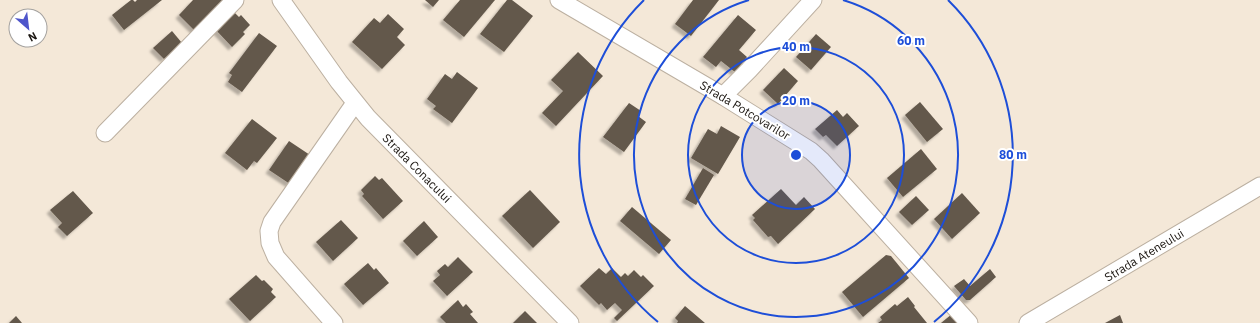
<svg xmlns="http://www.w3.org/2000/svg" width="1260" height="323" viewBox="0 0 1260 323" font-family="'IBM Plex Sans',sans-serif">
<defs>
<filter id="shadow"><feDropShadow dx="-3.5" dy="3.5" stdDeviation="1" flood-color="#0004"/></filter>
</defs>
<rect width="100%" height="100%" fill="#f4e8d8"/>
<g fill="#63584b" filter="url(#shadow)">
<polygon points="131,0 133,0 135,2 137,0 162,0 124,30 112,15"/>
<polygon points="193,0 226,0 195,31 179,15"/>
<polygon points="425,0 439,0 433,7"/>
<polygon points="460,0 495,0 464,37 443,20"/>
<polygon points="507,0 512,0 533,16 504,52 480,34"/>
<polygon points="693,0 719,0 691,36 675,24"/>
<polygon points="233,11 239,17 241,15 250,25 243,32 245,34 232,47 215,29"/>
<polygon points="388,14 404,29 397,37 405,45 382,69 352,42 374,18 380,23"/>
<polygon points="738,15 756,30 739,50 747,57 735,72 721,61 716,67 703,57"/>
<polygon points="172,31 182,43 164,59 153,48"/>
<polygon points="259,33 277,46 242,92 228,82 232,75 229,73"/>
<polygon points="816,34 831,47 811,70 796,57"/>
<polygon points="578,52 603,76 556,126 542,113 563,91 551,80"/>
<polygon points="784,68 798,81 778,104 763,90"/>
<polygon points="457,72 478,88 452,123 433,109 436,106 427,99 445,74 452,79"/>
<polygon points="920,102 943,129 927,142 905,115"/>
<polygon points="629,103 641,111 638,116 646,122 624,152 603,137"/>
<polygon points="837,110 843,117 847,113 859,126 837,146 826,135 823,137 815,129"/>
<polygon points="252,119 277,138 257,163 254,161 247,170 225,153"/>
<polygon points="721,126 740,137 718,174 691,158 708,129 717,134"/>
<polygon points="289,141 310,155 290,184 269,170"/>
<polygon points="921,149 937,169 903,197 887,178"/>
<polygon points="703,168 714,175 696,205 685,199"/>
<polygon points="375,176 379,180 382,178 403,201 383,219 362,196 364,194 361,190"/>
<polygon points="781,189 796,205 804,197 815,209 778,244 771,236 768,237 753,220 755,218 752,215"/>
<polygon points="530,190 560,222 533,248 502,216"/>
<polygon points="73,191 93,213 67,236 58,227 62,223 50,210"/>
<polygon points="962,193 980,213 952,239 934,219"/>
<polygon points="916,196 929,210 912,225 899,212"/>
<polygon points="632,207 671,240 659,254 620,221"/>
<polygon points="341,220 358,238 333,261 316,242"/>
<polygon points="424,221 438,237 417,256 403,241"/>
<polygon points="886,255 891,256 909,278 863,317 842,292"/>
<polygon points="458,257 473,272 447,296 433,281 440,275 437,271 445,264 448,267"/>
<polygon points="368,263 374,270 376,268 389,283 363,305 344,284"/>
<polygon points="599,268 606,274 612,268 621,277 625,273 628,276 634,270 641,277 643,275 654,286 617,321 614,318 622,310 615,303 607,310 601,303 599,305 580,286"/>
<polygon points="990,269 996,277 970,300 966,300 954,286 964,279 970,286"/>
<polygon points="256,275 262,281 264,280 273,289 271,292 276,297 250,321 229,299"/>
<polygon points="908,297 915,306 914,307 927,323 878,323 882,320 880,317 895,304 897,306"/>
<polygon points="458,300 463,307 466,304 473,312 470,314 478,323 446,323 440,317"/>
<polygon points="685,306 705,323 677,323 678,321 675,318"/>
<polygon points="525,311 537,323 513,323"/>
<polygon points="952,314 960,323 941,323"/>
<polygon points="1120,315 1123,323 1105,323"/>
<polygon points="16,316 22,323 9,323"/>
</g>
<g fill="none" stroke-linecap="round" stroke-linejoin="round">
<g stroke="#bcb0a1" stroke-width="19">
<g id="minor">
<polyline points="281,0 339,82 368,118 570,323"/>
<polyline points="559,0 723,96 811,151 821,160 969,323"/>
<polyline points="723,96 749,70 813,0"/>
<polyline points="105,133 235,0"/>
<polyline points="334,323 276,257 270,243 269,231 272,222 355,103"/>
<polyline points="1028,323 1260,186"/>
</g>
</g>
<use href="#minor" stroke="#fff" stroke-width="17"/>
</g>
<circle cx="796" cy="155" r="54" fill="#1d4ed8" fill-opacity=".12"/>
<g fill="none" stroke="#1d4ed8" stroke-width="2">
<circle cx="796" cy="155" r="54"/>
<circle cx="796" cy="155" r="108"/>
<path d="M843 0A162 162 0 1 1 749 0"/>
<path d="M658 322A217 217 0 0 1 644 0M948 0A217 217 0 0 1 934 322"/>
</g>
<g text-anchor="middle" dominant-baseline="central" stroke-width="4" stroke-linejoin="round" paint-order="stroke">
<g font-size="12" fill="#1a1510" stroke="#fff">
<text transform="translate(745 110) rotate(31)">Strada Potcovarilor</text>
<text transform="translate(417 168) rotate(45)">Strada Conacului</text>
<text transform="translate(1144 255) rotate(-31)">Strada Ateneului</text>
</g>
</g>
<circle cx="796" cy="155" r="6" fill="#1d4ed8" stroke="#fff" stroke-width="2"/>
<g font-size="12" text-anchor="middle" font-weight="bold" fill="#1d4ed8" stroke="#fff" stroke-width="4" stroke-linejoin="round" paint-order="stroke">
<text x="911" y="45">60 m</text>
<text x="796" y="51">40 m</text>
<text x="796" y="105">20 m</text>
<text x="1013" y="159">80 m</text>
</g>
<g transform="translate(28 28) rotate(152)"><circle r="19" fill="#ffffff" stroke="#a3a19f"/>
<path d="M0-3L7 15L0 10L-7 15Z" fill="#4e55cb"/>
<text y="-6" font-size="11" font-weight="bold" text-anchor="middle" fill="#1a1510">N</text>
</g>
</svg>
